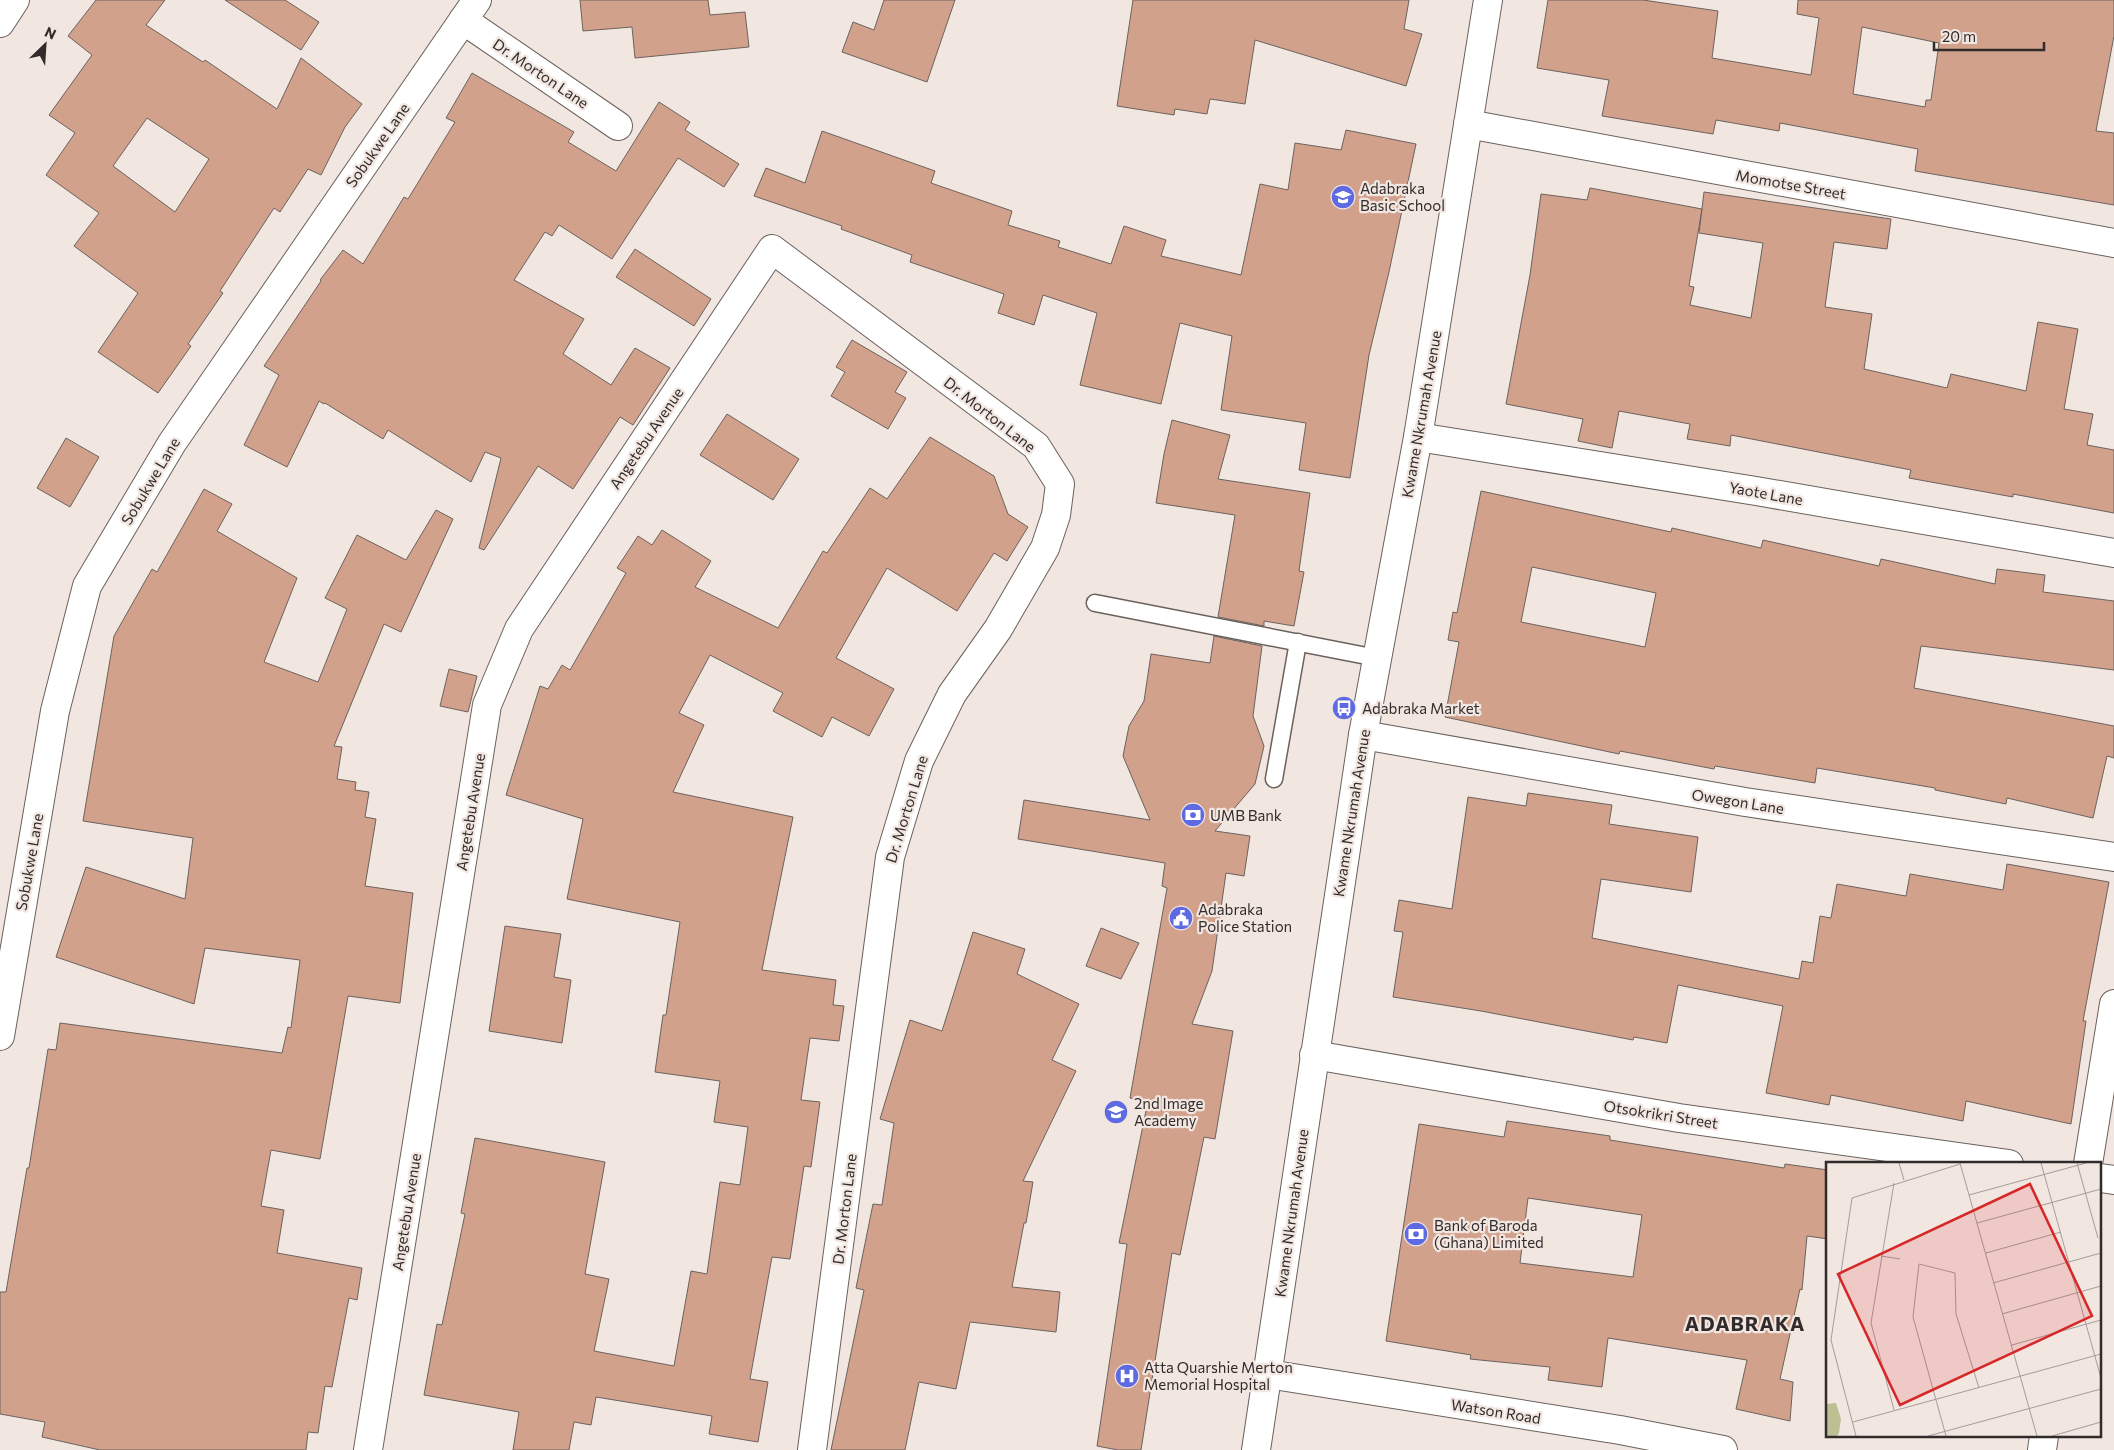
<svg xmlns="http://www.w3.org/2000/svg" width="2114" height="1450" viewBox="0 0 2114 1450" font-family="Commissioner,sans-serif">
<rect width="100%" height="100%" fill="#f2e6e1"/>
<g fill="#d1a18c" stroke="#6c625e" fill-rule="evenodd">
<path d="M96,0h69l-19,25 57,37 2,-2 72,49 24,-51 61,46 -17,23 -24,48 -13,-6 -28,43 -6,-4 -54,83 3,2 -35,51 3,2 -33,47 -60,-41 40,-59 -64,-47 25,-33 -53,-38 29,-42 -26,-18 43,-60 -24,-19zM147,118l62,41 -34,53 -62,-46z"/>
<polygon points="225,0 285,0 319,22 301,50"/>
<polygon points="580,0 708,0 710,15 745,12 749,47 635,58 632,27 583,31"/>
<polygon points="884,0 955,0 927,82 842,52 853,22 874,30"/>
<polygon points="1133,0 1409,0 1404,29 1422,34 1406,86 1255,40 1245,104 1210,99 1207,114 1175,109 1174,115 1117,106"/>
<path d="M1548,0h95l75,11 -6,47 99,17 8,-57 -22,-4 1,-14h316v36l-18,95 18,2v72l-199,-34 3,-22 -138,-26 -1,8 -63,-11 -3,14 -111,-18 7,-36 -72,-12zM1862,27l77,16 -8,57h-5l-1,7 -72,-13z"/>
<polygon points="472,73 574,132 568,142 616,171 659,102 690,122 685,130 739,164 724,187 678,158 612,259 559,225 552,236 545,232 514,280 584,319 563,354 611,385 635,348 670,368 633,425 620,417 573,489 538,466 484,550 479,548 501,458 485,452 471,482 388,430 383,439 325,403 324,404 319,401 287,467 244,445 279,375 264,366 321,281 320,280 343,250 363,264 404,197 408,199 455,122 446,118"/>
<polygon points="1346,130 1416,144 1389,272 1369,355 1350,478 1299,470 1306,423 1221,410 1232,336 1180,323 1161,404 1080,385 1097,313 1043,295 1034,325 998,313 1004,294 910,262 912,255 841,229 842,226 754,196 766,168 805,183 822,131 935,171 931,183 1012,211 1008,225 1060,241 1058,247 1111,264 1124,226 1166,240 1161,256 1241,275 1260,184 1288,190 1295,143 1341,150"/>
<polygon points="1590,188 1702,209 1689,286 1694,287 1690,305 1751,318 1763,243 1699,233 1704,192 1891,219 1887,249 1834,242 1825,307 1872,314 1864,369 1947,388 1951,374 2026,391 2038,322 2078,329 2064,409 2093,414 2087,445 2114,450 2114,513 2013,494 2013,497 1909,478 1911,470 1731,435 1730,446 1687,439 1690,424 1619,411 1612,448 1578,441 1583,419 1506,404 1530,275 1541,194 1587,200"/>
<polygon points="635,249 711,299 694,326 616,277"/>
<polygon points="852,340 907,372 895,392 906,398 888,429 831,396 845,372 836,367"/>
<polygon points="727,414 799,459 773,500 700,455"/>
<polygon points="1172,420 1230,435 1218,479 1310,493 1299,571 1304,572 1294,626 1264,621 1264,626 1218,617 1235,515 1156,503 1164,454"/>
<polygon points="930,437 994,476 1008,514 1028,527 1007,561 994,553 957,611 887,568 836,658 894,689 869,736 832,717 822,737 773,711 783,693 710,655 679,713 704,725 673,792 793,817 762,970 836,980 833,1005 844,1006 839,1041 810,1038 801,1100 820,1102 811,1167 804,1166 790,1259 772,1257 750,1379 768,1382 758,1442 709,1434 712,1416 596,1397 591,1425 574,1422 569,1450 513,1450 519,1412 424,1395 437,1324 442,1325 465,1214 461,1213 475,1138 605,1162 585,1274 609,1279 594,1351 674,1366 691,1271 707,1274 720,1182 740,1185 748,1127 714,1122 720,1081 655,1072 663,1015 666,1015 680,922 567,899 583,819 506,795 540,686 548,689 562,665 570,670 626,573 617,568 638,536 652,545 662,530 711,561 695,587 778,628 823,551 827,553 870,488 887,499"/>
<polygon points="66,438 99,457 70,507 37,488"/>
<polygon points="204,489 232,504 217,531 297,578 264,662 318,682 347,609 325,598 357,535 406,560 436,510 453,519 401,632 384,624 334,746 342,747 337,779 356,782 355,790 369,792 365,817 376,819 365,886 413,893 400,1003 348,996 320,1159 271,1150 261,1206 284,1210 277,1253 362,1268 357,1300 349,1298 332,1387 325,1386 318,1433 308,1432 306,1450 100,1450 42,1437 45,1422 0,1414 0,1292 6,1292 27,1168 29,1168 48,1049 56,1050 60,1023 282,1053 288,1027 291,1028 300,960 205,948 194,1004 56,957 86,867 185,899 193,838 83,821 114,636 152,569 157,572"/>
<path d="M1481,491l190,41 1,-4 89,20 2,-8 116,26 2,-7 114,25 2,-15 48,6 -2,17 71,9v69l-193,-24 -7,42 200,38v32l-7,-2 -14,62 -86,-20 -1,6 -71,-14v-2l-118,-20 -2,15 -100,-17 -1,3 -94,-18 -1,3 -174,-37 14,-75 -11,-2 5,-28 4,1zM1532,567l124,26 -11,54 -124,-25z"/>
<polygon points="1214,636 1262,646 1253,716 1264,746 1255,784 1215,831 1250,836 1244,876 1226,873 1212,971 1192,1024 1233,1031 1215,1139 1204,1137 1180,1255 1172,1253 1141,1450 1118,1450 1097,1446 1127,1244 1119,1243 1148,1101 1130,1098 1167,888 1162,886 1165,863 1018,839 1024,800 1150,820 1123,756 1129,726 1144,701 1151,654 1210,663"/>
<polygon points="449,669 477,676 468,712 440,706"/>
<polygon points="1528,793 1612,805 1609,824 1698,837 1691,892 1601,879 1592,938 1799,979 1802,961 1813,963 1820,916 1831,918 1837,884 1906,896 1910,874 2003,890 2007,864 2109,882 2083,1021 2086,1021 2071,1124 1966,1101 1963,1121 1831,1095 1829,1105 1766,1093 1783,1006 1678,985 1667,1043 1634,1037 1633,1040 1481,1011 1393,997 1403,932 1394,931 1399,900 1452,909 1468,797 1526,806"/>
<polygon points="505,926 561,934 554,977 571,980 562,1043 489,1031"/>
<polygon points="1101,928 1139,943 1121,979 1086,966"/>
<polygon points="973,932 1025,949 1017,974 1079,1004 1052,1060 1076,1071 1023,1181 1033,1182 1026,1223 1024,1223 1012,1287 1060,1292 1056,1332 970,1322 956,1389 919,1382 905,1450 831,1450 864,1290 856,1288 873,1204 882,1205 894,1123 880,1119 910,1020 942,1031"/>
<path d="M1507,1121l103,15v4l174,28 1,-4 43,6v69l-21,-3 -5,54 -2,-1 -20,90 13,3 -3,39 -54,-12 11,-49 -139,-22 -6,49 -54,-7 2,-13 -80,-8 1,-4 -85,-14 33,-217 85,13zM1528,1198l114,17 -9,62 -113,-14z"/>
</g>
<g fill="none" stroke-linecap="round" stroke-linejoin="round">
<g stroke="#6b615c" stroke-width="19">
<g id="lane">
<polyline points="1095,603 1377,658"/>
<polyline points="1274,779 1298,642"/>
</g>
</g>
<g stroke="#6b615c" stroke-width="30">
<g id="street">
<polyline points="463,20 618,126"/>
<polyline points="0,23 15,0"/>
<polyline points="1468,124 2114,243"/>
<polyline points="1418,437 1756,491 2114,553"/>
<polyline points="1363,735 1745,802 2114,857"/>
<polyline points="0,1036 55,711 87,586 172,443 477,0"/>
<polyline points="1314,1055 1679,1118 2009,1164"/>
<polyline points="2088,1164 2114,1004"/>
<polyline points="2100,1178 2114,1180"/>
<polyline points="1268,1374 1620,1430 1723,1450"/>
<polyline points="368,1450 487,705 519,629 772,249 1036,446 1060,484 1056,515 1045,548 998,629 952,694 919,761 890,857 812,1450"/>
<polyline points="2042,1450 2044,1436"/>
</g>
</g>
<g stroke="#6b615c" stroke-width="30">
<polyline id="secondary" points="1256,1450 1363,735 1418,437 1488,0"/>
</g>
<use href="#lane" stroke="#fff" stroke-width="16"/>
<use href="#street" stroke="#fff" stroke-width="28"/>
<use href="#secondary" stroke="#fff" stroke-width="28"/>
</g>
<defs>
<g id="school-disc" transform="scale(1.25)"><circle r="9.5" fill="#5d6ae1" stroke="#f2e6e1"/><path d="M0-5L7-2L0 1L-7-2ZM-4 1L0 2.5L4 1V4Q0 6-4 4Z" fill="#fff"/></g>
<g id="bus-disc" transform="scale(1.25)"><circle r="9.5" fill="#5d6ae1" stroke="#f2e6e1"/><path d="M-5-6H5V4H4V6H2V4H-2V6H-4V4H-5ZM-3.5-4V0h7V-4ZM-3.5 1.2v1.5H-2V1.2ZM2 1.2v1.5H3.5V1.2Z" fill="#fff"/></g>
<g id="bank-disc" transform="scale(1.25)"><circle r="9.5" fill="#5d6ae1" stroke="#f2e6e1"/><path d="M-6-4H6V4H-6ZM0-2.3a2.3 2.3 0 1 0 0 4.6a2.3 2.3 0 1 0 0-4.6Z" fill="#fff"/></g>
<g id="civic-disc" transform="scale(1.25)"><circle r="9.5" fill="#5d6ae1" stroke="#f2e6e1"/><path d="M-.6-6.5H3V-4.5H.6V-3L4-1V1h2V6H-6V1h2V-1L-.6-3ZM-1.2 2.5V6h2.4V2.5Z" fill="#fff"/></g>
<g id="hospital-disc" transform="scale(1.25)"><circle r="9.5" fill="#5d6ae1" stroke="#f2e6e1"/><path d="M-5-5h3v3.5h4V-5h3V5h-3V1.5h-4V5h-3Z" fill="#fff"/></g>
</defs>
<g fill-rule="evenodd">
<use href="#school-disc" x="1343" y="197"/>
<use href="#bus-disc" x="1344" y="708"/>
<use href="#bank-disc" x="1193" y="815"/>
<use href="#civic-disc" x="1181" y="918"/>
<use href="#school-disc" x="1116" y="1112"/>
<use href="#bank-disc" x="1416" y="1234"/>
<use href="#hospital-disc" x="1127" y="1376"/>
</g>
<g text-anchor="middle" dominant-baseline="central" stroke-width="4.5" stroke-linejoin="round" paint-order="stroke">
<g font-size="15" fill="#312c2b" stroke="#f2e6e1">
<text transform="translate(541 73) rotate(34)">Dr. Morton Lane</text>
<text transform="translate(377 145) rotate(-55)">Sobukwe Lane</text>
<text transform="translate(1791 184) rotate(10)">Momotse Street</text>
<text transform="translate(990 414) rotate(38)">Dr. Morton Lane</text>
<text transform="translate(1421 414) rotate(-80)">Kwame Nkrumah Avenue</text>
<text transform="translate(646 438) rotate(-56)">Angetebu Avenue</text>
<text transform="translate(150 481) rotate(-59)">Sobukwe Lane</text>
<text transform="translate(1766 493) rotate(10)">Yaote Lane</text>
<text transform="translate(1738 801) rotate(9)">Owegon Lane</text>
<text transform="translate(906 809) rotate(-73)">Dr. Morton Lane</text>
<text transform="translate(470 812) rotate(-81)">Angetebu Avenue</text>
<text transform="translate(1351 813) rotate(-81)">Kwame Nkrumah Avenue</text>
<text transform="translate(29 862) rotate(-80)">Sobukwe Lane</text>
<text transform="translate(1661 1114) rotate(9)">Otsokrikri Street</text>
<text transform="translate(844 1209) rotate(-83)">Dr. Morton Lane</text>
<text transform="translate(406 1212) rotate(-81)">Angetebu Avenue</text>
<text transform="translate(1291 1213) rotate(-82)">Kwame Nkrumah Avenue</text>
<text transform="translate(1496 1411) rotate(9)">Watson Road</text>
</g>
<g font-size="15" fill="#312c2b" stroke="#f2e6e1" text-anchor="start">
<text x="1360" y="188">Adabraka<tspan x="1360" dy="17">Basic School</tspan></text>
<text x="1362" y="708">Adabraka Market</text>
<text x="1210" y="815">UMB Bank</text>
<text x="1198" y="909">Adabraka<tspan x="1198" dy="17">Police Station</tspan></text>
<text x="1134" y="1103">2nd Image<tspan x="1134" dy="17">Academy</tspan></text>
<text x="1434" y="1225">Bank of Baroda<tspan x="1434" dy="17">(Ghana) Limited</tspan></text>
<text x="1144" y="1367">Atta Quarshie Merton<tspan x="1144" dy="17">Memorial Hospital</tspan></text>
</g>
<g font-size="20" font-weight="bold" letter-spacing="1" fill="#312c2b" stroke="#f2e6e1">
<text x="1745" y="1323">ADABRAKA</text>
</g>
</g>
<g transform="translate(1826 1162)">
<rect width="275" height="275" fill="#f2e6e1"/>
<path d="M10,241l5,16 -2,14 -2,3h-11v-32z" fill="#bcc093"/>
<path fill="none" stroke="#a59c98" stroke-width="1" d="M73,1l5,17M134,1l77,273M215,1l60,215M251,1l21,75M68,21l-23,140 23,87M143,33l117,-32M151,61l124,-34M160,91l75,-21M55,94l19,3M167,121l108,-30M176,152l99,-28M186,183l89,-25M27,260l248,-68M30,274l-25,-96 21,-142 108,-34M102,274l173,-47M120,274l-33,-119 6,-53 36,9 1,41 23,74M226,274l49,-14"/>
<path fill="#d62828" fill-opacity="0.15" stroke="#d62828" stroke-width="2.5" d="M204,22l62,132 -192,89 -62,-131z"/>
<rect width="275" height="275" fill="none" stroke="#312c2b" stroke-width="2.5"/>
</g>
<g transform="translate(45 45) rotate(25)" stroke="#f2e6e1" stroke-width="4" paint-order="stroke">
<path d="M0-4L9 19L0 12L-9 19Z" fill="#312c2b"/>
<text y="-8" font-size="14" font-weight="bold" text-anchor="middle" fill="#312c2b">N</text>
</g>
<path d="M1934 42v8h110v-8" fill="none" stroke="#312c2b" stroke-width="2.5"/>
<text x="1942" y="42" font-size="15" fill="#312c2b" stroke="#f2e6e1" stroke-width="4" paint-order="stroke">20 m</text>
</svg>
